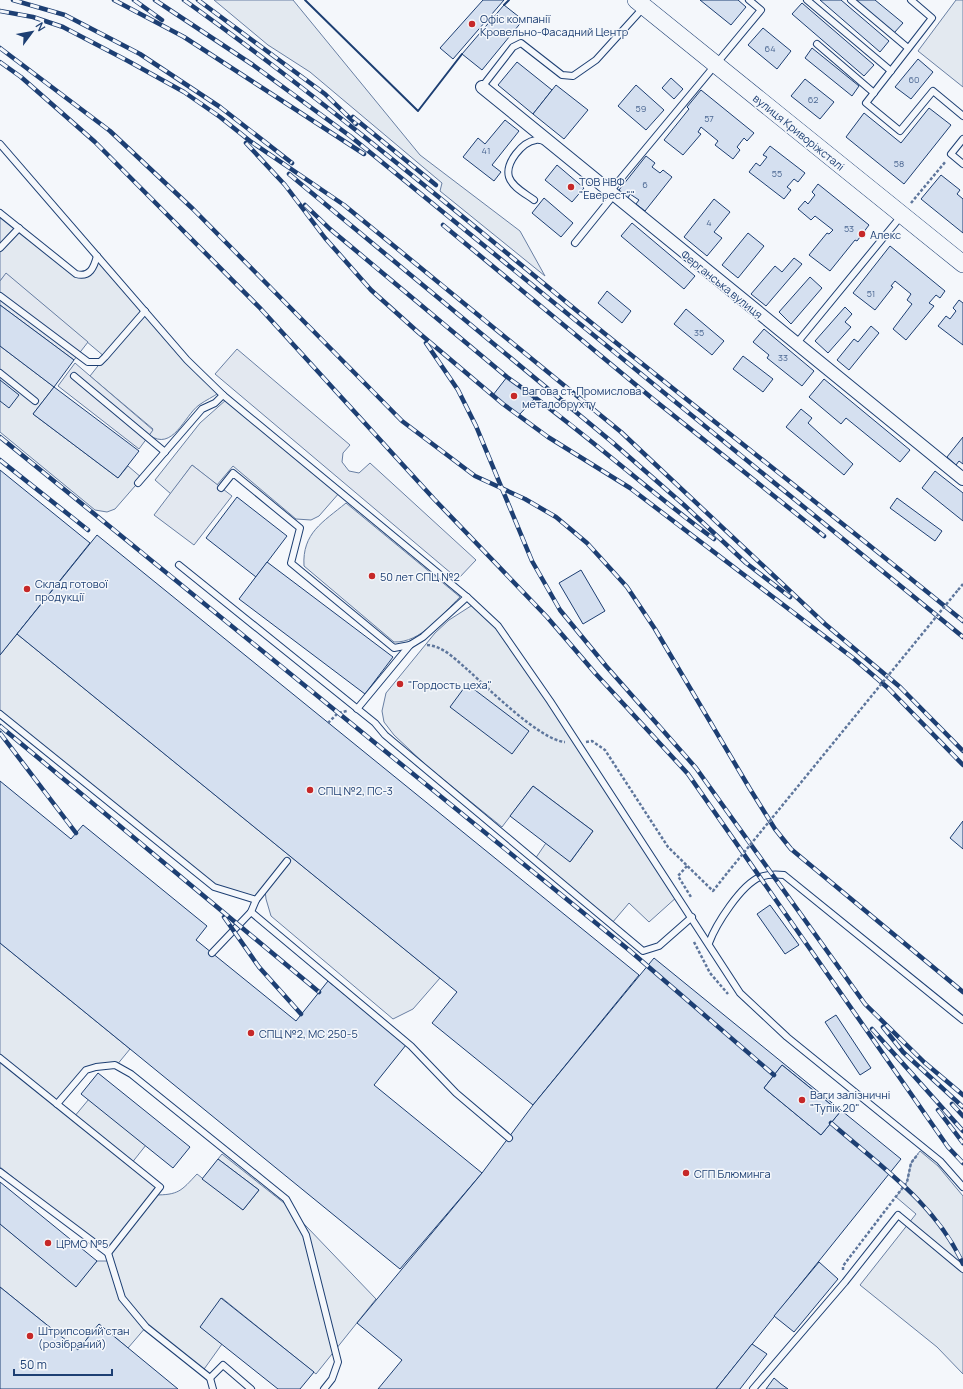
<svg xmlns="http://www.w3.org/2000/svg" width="963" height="1389" viewBox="0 0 963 1389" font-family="Manrope,sans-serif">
<rect width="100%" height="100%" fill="#f4f7fb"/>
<g fill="#e3e9f0" stroke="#687fa3">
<polygon points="214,0 293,0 420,155 520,231 545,276 440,191 442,183 310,72 268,45"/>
<polygon points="956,0 963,0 963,87 918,51"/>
<path d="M0,213l76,61h10l11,-18 48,55 75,81c-7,5 -14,8 -21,13 -15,11 -26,47 -50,30l4,-6 -63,-53 15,-19 -99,-83 -6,7z"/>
<polygon points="0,346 54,387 33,414 118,478 128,466 142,478 115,509 107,512 95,510 0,432"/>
<polygon points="227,399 340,492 319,516 311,520 296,519 233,466 217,485 192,465 171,494 155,480 200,423"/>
<path d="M346,503l114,94c-18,17 -39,46 -66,45l-90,-76c-2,-33 19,-44 42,-63z"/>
<polygon points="474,604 498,626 678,896 649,922 629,903 612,923 535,859 546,843 571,861 593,831 533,786 502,827 428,767 394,735 384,722 382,711 386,693 435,633 449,620"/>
<polygon points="17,634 440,978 413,1009 393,1019 271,916 266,899 265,890 256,900 214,887 0,714 0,655"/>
<path d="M0,943l130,106 -14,17 -30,4 -29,34 17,13 15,-18 57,46 -15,19 29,23 -6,8c25,0 27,-4 43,-21l46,36 16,-20 -41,-31 4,-5 62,49 92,96 -60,75 -94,-76 -21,29 21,17 -20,28 -56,-45 -18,21 -29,-24 -21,26 -78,-63v-63l76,62 21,-25h13l-2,-8 -108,-86z"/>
<polygon points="920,1151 938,1166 963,1196 963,1374 937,1347 860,1285 916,1214 896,1197 907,1182 911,1163"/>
</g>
<g fill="#e3e8f0" stroke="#687fa3">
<polygon points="6,273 88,342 74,360 0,305 0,281"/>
<polygon points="237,349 350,445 343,453 342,462 349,471 359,473 370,463 476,560 458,579 215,374"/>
<polygon points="75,363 153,430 139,449 58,386"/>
<polygon points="192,465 232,496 194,545 154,515"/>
</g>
<g fill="#d5e0f0" stroke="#1d3f73" fill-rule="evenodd">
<polygon points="483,0 504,0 453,59 440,48"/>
<polygon points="700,0 738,0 746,7 731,25"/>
<polygon points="820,0 841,0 889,41 880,52"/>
<polygon points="856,0 875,0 903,23 894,33"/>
<polygon points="802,3 874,65 864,76 792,14"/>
<polygon points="504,5 523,20 482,70 462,54"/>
<polygon points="763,28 791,51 777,69 748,45"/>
<polygon points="812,48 859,86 852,96 805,58"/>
<polygon points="918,59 933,72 911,99 895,87"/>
<polygon points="517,62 552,90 533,114 498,85"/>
<polygon points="671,78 683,89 674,99 662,88"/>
<polygon points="805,79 834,102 820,119 791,96"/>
<polygon points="556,85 588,110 564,139 533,114"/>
<polygon points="636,85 664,110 646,130 618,106"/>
<polygon points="701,90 754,133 747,141 744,138 737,147 740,150 733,159 715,145 718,141 701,127 698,132 701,134 683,155 664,140 689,109 687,107"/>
<polygon points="929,108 951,125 904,184 846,137 864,113 901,143"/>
<polygon points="505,120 519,131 492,165 501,172 494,181 463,157 478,138 485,144"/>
<polygon points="770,146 805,173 798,182 794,179 787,187 791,190 784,199 749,172 756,163 760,166 767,157 763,155"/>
<polygon points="646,156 655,163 652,167 660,173 663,170 672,177 645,211 636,204 639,200 630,194 628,198 619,190"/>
<polygon points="557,165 584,188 572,202 545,180"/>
<polygon points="941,175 960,190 957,194 963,199 963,233 921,199"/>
<polygon points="818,184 869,225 857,241 855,240 830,271 809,255 827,233 829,234 833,230 815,216 811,220 798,209 805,201 808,204 815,195 812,192"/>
<polygon points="544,198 573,223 561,237 532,213"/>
<polygon points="714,199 730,212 714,232 722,238 707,256 684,237"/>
<polygon points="632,223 695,276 684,289 621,236"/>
<polygon points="748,233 764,246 738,278 722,265"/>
<polygon points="890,246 945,291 940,298 936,295 929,303 934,306 906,340 893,329 912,304 907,300 911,294 895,281 891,286 893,287 875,310 853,293"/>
<polygon points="794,258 802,264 766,306 751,294 775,266 782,272"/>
<polygon points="810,277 822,288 791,324 779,312"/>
<polygon points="607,291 631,311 622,323 598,303"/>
<polygon points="959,300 963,303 963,345 938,326 946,316 950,319 956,311 953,308"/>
<polygon points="0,305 74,360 54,387 0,346"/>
<polygon points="845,307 852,314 845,322 851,327 828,353 815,341"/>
<polygon points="686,309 724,341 712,355 674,324"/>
<polygon points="871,326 879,333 849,370 837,360 854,339 858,342"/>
<polygon points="764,329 814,371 802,386 767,358 769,355 753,342"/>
<polygon points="743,356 773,379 763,392 733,369"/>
<polygon points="507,377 536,397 519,415 493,395"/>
<polygon points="824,379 910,450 900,462 846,418 841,424 809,397"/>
<polygon points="0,380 19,395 9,408 0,401"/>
<polygon points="54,387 139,451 118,478 33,414"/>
<polygon points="801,409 812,418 808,423 853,464 844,475 786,427"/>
<polygon points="963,437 963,464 959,461 956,465 947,457"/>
<polygon points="0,470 90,543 0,655"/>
<polygon points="935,471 963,493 963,521 922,488"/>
<polygon points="237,497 287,536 256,577 206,538"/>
<polygon points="897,498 942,531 935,541 890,508"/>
<polygon points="97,535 639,975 533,1105 432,1023 457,992 17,634"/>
<polygon points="267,562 393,657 365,694 239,599"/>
<polygon points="581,570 605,611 583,624 559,583"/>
<polygon points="467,684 529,731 512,754 450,707"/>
<polygon points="0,781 71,839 83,825 207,926 196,940 296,1021 328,981 406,1045 374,1085 482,1173 400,1269 0,943"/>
<polygon points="533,786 593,831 570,862 510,816"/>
<polygon points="963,821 963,849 950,838"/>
<polygon points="770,905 799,945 785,954 757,914"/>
<path d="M654,958l247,201 -185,230h-338l24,-29 -45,-37 125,-150 51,-68zM782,1065l58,47 -19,23 -57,-47z"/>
<polygon points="836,1015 871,1068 860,1075 825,1022"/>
<polygon points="782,1065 840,1112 821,1135 764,1088"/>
<polygon points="98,1073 190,1147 173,1168 81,1094"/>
<polygon points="218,1159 259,1190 243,1210 202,1179"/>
<polygon points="0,1182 97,1261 76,1287 0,1224"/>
<polygon points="819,1262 838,1279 794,1332 774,1316"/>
<polygon points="0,1287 78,1350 99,1324 178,1389 0,1389"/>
<polygon points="221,1298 314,1372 300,1389 278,1389 200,1327"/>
<polygon points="752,1344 767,1354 740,1389 716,1389"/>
<polygon points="774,1378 781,1384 788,1389 766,1389"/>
</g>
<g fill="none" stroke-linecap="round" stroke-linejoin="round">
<g stroke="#1d3f73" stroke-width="8">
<g id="service">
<polyline points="807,0 891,71"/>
<polyline points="851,0 908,48"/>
<polyline points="911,0 932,18 866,103 900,131 933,91 963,116"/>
<polyline points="817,44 874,93"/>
<polyline points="482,87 513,47 521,43 562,75 573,76 596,60 644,7"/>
<polyline points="963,139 951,154 963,164"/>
<polyline points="0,144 187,360 223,395"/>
<path d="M534,200c-8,-6 -22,-13 -25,-23 -4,-14 13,-35 27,-37 3,-1 7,1 9,1"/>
<path d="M0,213l76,61c14,4 18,-7 21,-18"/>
<polyline points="575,243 613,196 613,188 761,10 749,0"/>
<polyline points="0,248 19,228"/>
<polyline points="0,296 88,362 100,362 105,357 145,311"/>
<polyline points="796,344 902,215"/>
<polyline points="0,373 35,401"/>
<polyline points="74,376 165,452"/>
<polyline points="138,483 202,409 215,403 223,395 467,597"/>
<polyline points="221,488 233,473 300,528 291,563 394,648 410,645 423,637 467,597 498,626 550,701 740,993 787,1037 940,1161 963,1187"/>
<polyline points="179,565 375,723 385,735 643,951 659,946 692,917"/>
<polyline points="357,709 410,645"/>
<polyline points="0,714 214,887 256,900 287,861"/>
<polyline points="251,912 411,1046 456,1093 509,1138"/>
<path d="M709,943c7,-19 32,-58 51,-66 8,-3 16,-3 24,-2l179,145"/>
<polyline points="212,953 251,912 256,900"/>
<polyline points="0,1058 160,1187 108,1253"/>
<polyline points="57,1104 86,1070 96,1067 115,1065 131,1074 286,1199 306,1235 338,1362 332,1379 324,1389"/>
<polyline points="0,1172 108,1253 122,1298 146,1327 210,1378 213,1389"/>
<polyline points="210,1378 223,1365 251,1389"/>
<polyline points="753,1389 845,1282 898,1215 963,1269"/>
</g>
</g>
<g stroke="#1d3f73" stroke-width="14">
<polyline id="minor" points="482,87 963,479"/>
</g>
<g stroke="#1d3f73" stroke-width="18">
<polyline id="secondary" points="636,0 963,264"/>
</g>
<g stroke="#5e769c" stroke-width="2.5" stroke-dasharray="3 2" stroke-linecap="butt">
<polyline points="911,203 946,161"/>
<polyline points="958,590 963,584"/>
<path d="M427,645c17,1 30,16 42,26 20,18 71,69 96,71"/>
<polyline points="328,723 338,713 347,711"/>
<polyline points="586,742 592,741 605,750 668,847 713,891 728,872"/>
<polyline points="687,866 678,876 691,897"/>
<polyline points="694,942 710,973 728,994"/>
<polyline points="843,1270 843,1266 907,1182 911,1163 918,1154"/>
</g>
<use href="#service" stroke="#f4f7fb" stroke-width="6"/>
<use href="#minor" stroke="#f4f7fb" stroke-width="12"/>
<use href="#secondary" stroke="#f4f7fb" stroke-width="17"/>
<g stroke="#1d3f73" stroke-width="4.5">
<g id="rail">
<polyline points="13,0 65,15 140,54 220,107 292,163"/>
<polyline points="114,0 184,37 364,154"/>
<polyline points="134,0 162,20"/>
<polyline points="155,0 253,65 350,136 963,637"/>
<path d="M184,0c146,104 282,220 420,333 119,96 240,191 359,288"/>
<polyline points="198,0 325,94 356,124"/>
<polyline points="0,11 33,17 63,27 128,61 184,92 220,117 250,141 344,205 621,432 825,624 900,687 963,751"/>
<polyline points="0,48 110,131 193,209 402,421 475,476 525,499 556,517 587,543 627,587 655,629 750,789 775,829 791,849 963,992"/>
<polyline points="0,62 21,77 95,142 260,308 434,499 547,617 595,673 688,774 948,1147 963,1163"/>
<polyline points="353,117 436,185"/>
<polyline points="246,143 285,185 325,238 371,290 419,333 503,404 548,437 630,488 853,658 888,688 963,765"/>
<polyline points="289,174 612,442 684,505 746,563 790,597"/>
<path d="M305,205l25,24 177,148c72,50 136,110 207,162"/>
<polyline points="443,225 653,399 824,536"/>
<polyline points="426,343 458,390 476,426 532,561 560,610 606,666 696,768 865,1004 924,1062 963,1095"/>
<polyline points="0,437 629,950 774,1075"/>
<polyline points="0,460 88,530"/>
<polyline points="0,726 319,992"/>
<polyline points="0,733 76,833"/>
<polyline points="224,917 259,967 301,1014"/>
<polyline points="883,1027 903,1052 963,1107"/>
<polyline points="872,1029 963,1131"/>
<polyline points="952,1104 963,1116"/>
<polyline points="938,1110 963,1143"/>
<path d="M831,1123c48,42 105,81 132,141"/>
</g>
</g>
<use href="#rail" stroke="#f4f7fb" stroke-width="3" stroke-dasharray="9" stroke-linecap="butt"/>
<polyline stroke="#5e769c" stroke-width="2.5" stroke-dasharray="3 2" stroke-linecap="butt" points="728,872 958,590"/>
<g stroke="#1d3f73" stroke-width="2">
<polyline points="305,0 418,111 462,54"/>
<polyline points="504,5 509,0"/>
</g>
</g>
<g fill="#c62828" stroke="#f4f7fb" stroke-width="1.5">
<circle cx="472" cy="24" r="4"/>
<circle cx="571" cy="187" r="4"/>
<circle cx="862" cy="234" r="4"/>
<circle cx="514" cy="396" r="4"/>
<circle cx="372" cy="576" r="4"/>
<circle cx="27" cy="589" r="4"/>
<circle cx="400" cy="684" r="4"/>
<circle cx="310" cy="790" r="4"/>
<circle cx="251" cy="1033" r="4"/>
<circle cx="802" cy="1100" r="4"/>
<circle cx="686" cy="1173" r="4"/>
<circle cx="48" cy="1243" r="4"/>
<circle cx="30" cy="1336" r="4"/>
</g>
<g text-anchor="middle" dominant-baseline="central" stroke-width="3" stroke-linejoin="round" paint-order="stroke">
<g font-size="9" fill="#4b6792">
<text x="770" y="48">64</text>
<text x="914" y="79">60</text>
<text x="813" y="99">62</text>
<text x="641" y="108">59</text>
<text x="709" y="118">57</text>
<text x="486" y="150">41</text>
<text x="899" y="163">58</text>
<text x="777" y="173">55</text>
<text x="645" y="184">6</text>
<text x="709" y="222">4</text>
<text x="849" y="228">53</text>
<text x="871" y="293">51</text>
<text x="699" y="332">35</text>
<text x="783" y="357">33</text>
</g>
<g font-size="11" fill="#1d3f73" stroke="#f4f7fb" text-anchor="start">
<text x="480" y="18">Офіс компанії<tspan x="480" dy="13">Кровельно-Фасадний Центр</tspan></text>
<text x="579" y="181">ТОВ НВФ<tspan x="579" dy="13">"Еверест""</tspan></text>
<text x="870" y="234">Алекс</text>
<text x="522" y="390">Вагова ст. Промислова<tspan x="522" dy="13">металобрухту</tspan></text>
<text x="380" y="576">50 лет СПЦ №2</text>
<text x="35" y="583">Склад готової<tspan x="35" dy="13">продукції</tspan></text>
<text x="408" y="684">"Гордость цеха"</text>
<text x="318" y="790">СПЦ №2, ПС-3</text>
<text x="259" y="1033">СПЦ №2, МС 250-5</text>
<text x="810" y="1094">Ваги залізничні<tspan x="810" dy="13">"Тупік 20"</tspan></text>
<text x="694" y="1173">СГП Блюминга</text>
<text x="56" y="1243">ЦРМО №5</text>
<text x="38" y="1330">Штрипсовий стан<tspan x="38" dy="13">(розібраний)</tspan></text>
</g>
<g font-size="11" fill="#1d3f73" stroke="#f4f7fb">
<text transform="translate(799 132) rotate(39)">вулиця Криворіжсталі</text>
<text transform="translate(722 284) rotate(39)">Ферганська вулиця</text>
</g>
</g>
<g transform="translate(32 32) rotate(58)" stroke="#f4f7fb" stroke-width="3" paint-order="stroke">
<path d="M0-3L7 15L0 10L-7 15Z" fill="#1d3f73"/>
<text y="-6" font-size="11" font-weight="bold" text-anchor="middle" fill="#1d3f73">N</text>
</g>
<path d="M14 1369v6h98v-6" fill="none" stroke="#1d3f73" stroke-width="2"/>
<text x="20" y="1369" font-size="12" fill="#1d3f73" stroke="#f4f7fb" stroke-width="3" paint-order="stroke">50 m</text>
</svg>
